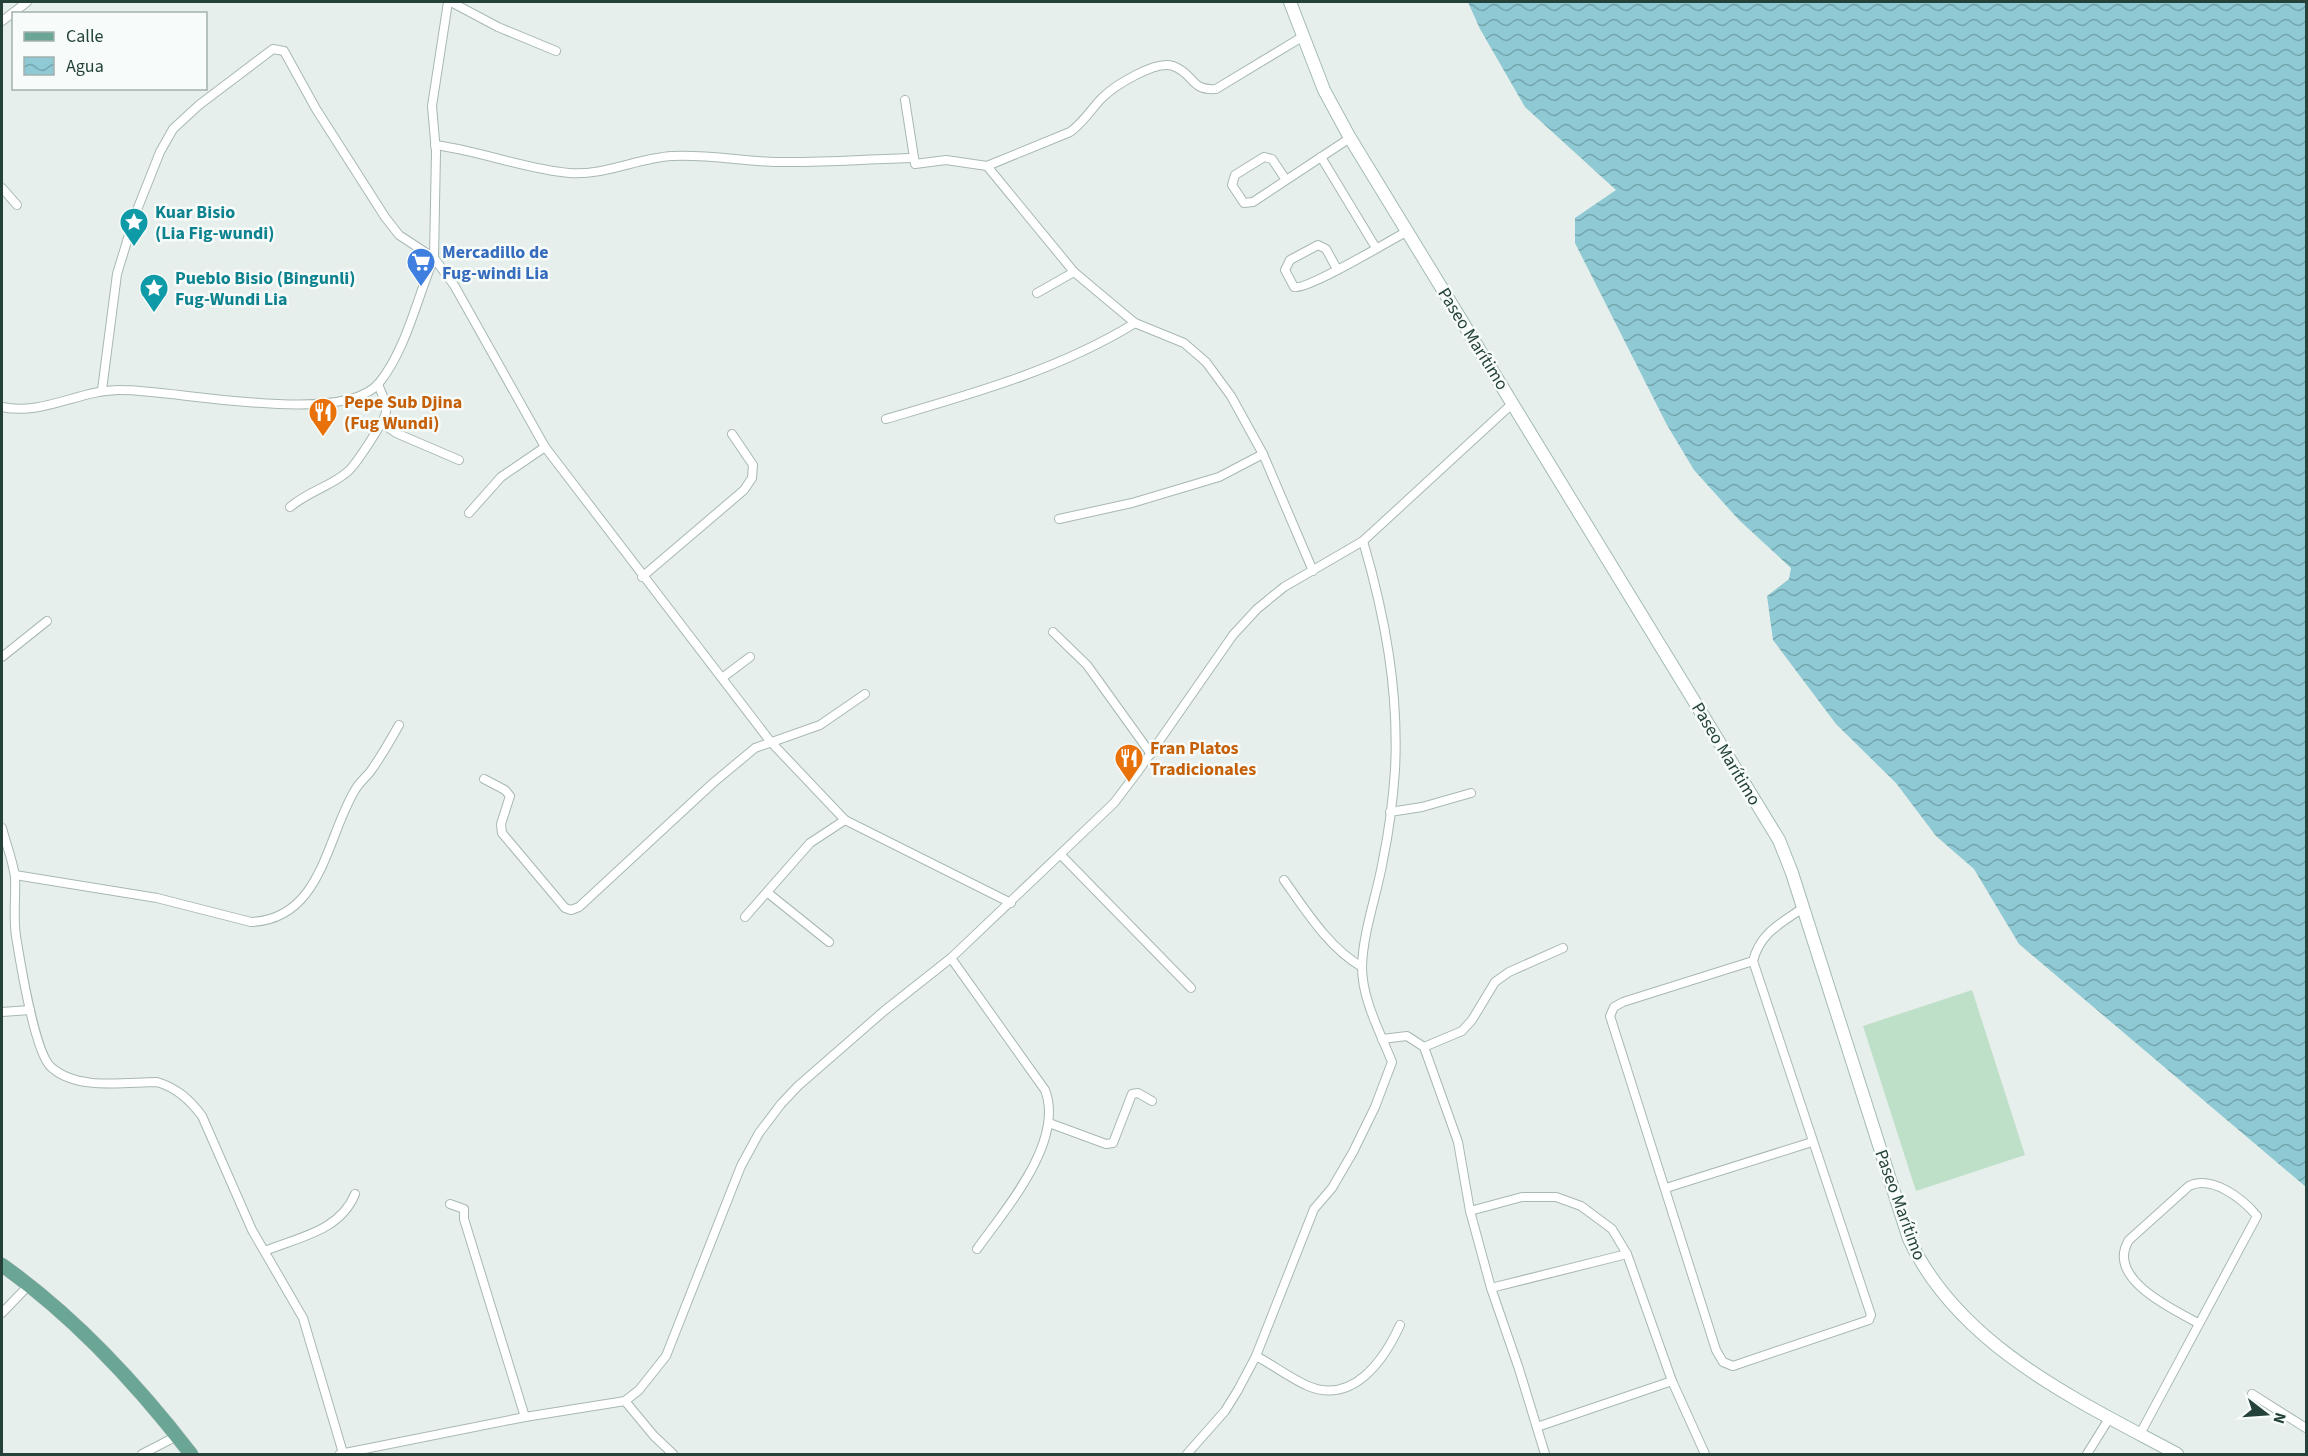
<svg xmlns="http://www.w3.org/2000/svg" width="2308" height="1456" viewBox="0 0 2308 1456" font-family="'Source Sans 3',sans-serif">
<defs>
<pattern id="water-waves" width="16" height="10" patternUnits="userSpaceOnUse" patternTransform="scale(1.5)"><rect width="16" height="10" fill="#8ec9d4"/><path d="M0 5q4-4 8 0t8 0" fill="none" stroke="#74a5ad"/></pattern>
</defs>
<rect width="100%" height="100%" fill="#e6efeb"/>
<polygon fill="#bfe0c8" points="1972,990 2025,1155 1916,1191 1863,1026"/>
<polygon fill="url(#water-waves)" points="1468,2 2306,2 2306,1187 2019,944 1974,869 1936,836 1896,783 1836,724 1773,640 1767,596 1789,579 1791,568 1739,520 1694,470 1667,425 1575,243 1575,218 1616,190 1525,107 1480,29"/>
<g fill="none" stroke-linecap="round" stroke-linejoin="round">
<g stroke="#a8b8b2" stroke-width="10">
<g id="street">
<polyline points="451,2 498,27 556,51"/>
<polyline points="2,21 27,2"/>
<polyline points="905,100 915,164 946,160 987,166 1074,272 1135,323 1184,343 1206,362 1231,396 1263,454 1313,571"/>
<path d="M435,145c46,6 89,24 134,28 34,3 69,-15 103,-17 34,-2 70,5 104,6 46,1 91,-3 137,-4"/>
<polyline points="1321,157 1376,248"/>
<path d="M987,166l83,-34c14,-10 21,-23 32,-34 13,-13 54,-38 71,-32 21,7 17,25 43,23l86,-52"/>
<polyline points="1286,180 1272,159 1264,157 1235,175 1232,185 1244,203 1253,202 1350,138"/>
<polyline points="2,188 17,205"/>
<polyline points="434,258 436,152 432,106 448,2"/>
<path d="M1337,269l-11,-20 -8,-4 -28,15 -5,10 9,17c12,4 95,-46 112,-55"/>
<polyline points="1037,293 1074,272"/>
<polyline points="102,390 117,274 135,215 160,152 173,129 199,105 273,49 284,51 316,109 385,217 399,235 434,258"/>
<path d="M2,407c41,9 79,-18 120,-17 55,0 221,37 257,-7 27,-33 38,-85 55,-125l20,27 91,162 225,294 75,79 166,83"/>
<path d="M886,419c85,-25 173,-49 249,-96"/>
<polyline points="383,424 396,433 459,460"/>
<path d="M290,507c19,-16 39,-20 56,-34 8,-5 40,-54 40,-62 1,-9 -5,-18 -8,-27"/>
<polyline points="469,513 501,477 545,447"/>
<polyline points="1059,519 1132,503 1219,477 1263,454"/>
<polyline points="642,577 744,490 752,478 753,465 732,434"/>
<polyline points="1053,632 1087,665 1151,754"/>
<polyline points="2,657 47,621"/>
<polyline points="722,678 750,657"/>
<polyline points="484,779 505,790 510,796 501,824 502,833 565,908 571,910 579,907 713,783 755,748 820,725 865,694"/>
<polyline points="1390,812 1422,807 1471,793"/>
<path d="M2,828c4,16 11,33 13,49 1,19 -2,39 1,59 4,25 19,117 35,131 26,24 75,15 106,15 20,6 33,18 45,34l50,114 51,88 40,135"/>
<polyline points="1061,855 1191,988"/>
<path d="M15,875l142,23 94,24c71,-3 75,-84 104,-132 4,-7 10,-12 15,-18 11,-15 20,-31 29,-47"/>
<path d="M1284,880c22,31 45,68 78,87"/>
<polyline points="768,893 829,942"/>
<polyline points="745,917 810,843 845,820"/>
<path d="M951,958l94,132c20,51 -40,120 -68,159"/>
<path d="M1753,961l118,354 -2,5 -6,2 -130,44 -10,-4 -7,-12 -106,-334 4,-9 9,-5 130,-41c7,-28 28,-38 50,-53"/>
<polyline points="2,1012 30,1010"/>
<polyline points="1382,1039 1407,1036 1424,1047 1458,1142 1470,1211 1491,1288 1519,1369 1545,1454"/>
<polyline points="1424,1047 1462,1031 1472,1020 1495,982 1509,972 1563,948"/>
<polyline points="1049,1123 1106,1144 1113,1143 1132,1094 1138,1093 1152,1101"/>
<polyline points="1666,1188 1812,1142"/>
<polyline points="450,1204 464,1209 464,1219 525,1417"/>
<polyline points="1470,1211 1522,1197 1556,1197 1581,1206 1612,1229 1627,1254 1672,1381 1705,1454"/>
<path d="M265,1251c34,-14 75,-20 90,-57"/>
<polyline points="1491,1288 1627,1254"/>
<polyline points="2,1313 29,1285"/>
<path d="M1256,1356c17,9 34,22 52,30 45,19 76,-26 92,-61"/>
<polyline points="2252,1394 2306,1428"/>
<polyline points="625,1401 654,1436 673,1454"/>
<polyline points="1537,1427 1672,1381"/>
<path d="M2140,1434l117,-218c-15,-18 -45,-41 -68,-30l-60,54c-24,38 43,69 69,83"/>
<polyline points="142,1454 177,1436"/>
<polyline points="340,1454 525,1417 625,1401 639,1390 666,1356 741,1166 759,1133 781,1104 798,1086 884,1011 951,958 1114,803 1139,770 1233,635 1257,609 1284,587 1363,541 1513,403"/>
<path d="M1187,1454l38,-43 13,-21 18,-34 58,-147 18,-21 21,-36 22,-45 17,-45c-12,-30 -30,-63 -30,-95 1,-36 15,-72 21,-107 6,-29 10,-61 12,-90 4,-79 -10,-154 -32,-229"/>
<polyline points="2087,1454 2110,1417"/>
</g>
</g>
<g stroke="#a4bbb3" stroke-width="14">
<path id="secondary" d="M1290,2l34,88 26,48 429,702 13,33 117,366c51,108 168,161 268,215"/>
</g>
<g stroke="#c2cac8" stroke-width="15">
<path id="primary" d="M2,1265c72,51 135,119 189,189"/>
</g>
<use href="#street" stroke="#fff" stroke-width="8"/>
<use href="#secondary" stroke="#fff" stroke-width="12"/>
<use href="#primary" stroke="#6aa596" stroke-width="14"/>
</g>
<defs>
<g id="sight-pin" transform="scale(1.5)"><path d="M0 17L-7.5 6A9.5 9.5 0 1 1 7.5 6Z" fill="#0f9aa8" stroke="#f7fbf9"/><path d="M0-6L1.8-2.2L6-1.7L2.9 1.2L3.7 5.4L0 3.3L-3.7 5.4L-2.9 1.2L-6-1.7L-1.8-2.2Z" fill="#fff"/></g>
<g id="supermarket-pin" transform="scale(1.5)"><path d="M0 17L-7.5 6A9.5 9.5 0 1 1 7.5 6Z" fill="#3f7fe0" stroke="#f7fbf9"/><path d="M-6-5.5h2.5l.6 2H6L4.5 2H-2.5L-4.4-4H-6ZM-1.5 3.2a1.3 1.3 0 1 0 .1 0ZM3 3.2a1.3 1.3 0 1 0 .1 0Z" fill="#fff"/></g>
<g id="restaurant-pin" transform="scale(1.5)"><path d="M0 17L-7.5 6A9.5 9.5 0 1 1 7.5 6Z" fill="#e8710a" stroke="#f7fbf9"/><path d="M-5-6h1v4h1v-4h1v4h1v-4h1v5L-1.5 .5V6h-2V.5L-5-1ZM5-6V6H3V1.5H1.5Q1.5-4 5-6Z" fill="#fff"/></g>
</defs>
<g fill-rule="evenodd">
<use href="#sight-pin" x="134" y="222"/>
<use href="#supermarket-pin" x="421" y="262"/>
<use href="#sight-pin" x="154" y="288"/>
<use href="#restaurant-pin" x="323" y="412"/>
<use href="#restaurant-pin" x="1129" y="758"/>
</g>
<g text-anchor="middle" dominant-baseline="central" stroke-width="5" stroke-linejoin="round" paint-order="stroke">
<g font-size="18" font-weight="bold" fill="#0d838f" stroke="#f7fbf9" text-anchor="start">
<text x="155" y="212">Kuar Bisio<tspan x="155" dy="21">(Lia Fig-wundi)</tspan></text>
<text x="175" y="278">Pueblo Bisio (Bingunli)<tspan x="175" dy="21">Fug-Wundi Lia</tspan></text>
</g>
<g font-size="18" font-weight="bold" fill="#366cbe" stroke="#f7fbf9" text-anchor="start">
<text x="442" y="252">Mercadillo de<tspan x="442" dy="21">Fug-windi Lia</tspan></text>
</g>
<g font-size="18" fill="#24423a" stroke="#f7fbf9">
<text transform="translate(1473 339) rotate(58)">Paseo Marítimo</text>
<text transform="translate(1726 754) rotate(59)">Paseo Marítimo</text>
<text transform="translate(1900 1205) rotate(70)">Paseo Marítimo</text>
</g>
<g font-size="18" font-weight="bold" fill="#c56008" stroke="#f7fbf9" text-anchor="start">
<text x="344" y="402">Pepe Sub Djina<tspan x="344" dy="21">(Fug Wundi)</tspan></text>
<text x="1150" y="748">Fran Platos<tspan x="1150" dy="21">Tradicionales</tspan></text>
</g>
</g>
<rect width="2308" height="1456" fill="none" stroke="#24423a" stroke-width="6"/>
<rect x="12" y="12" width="195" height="78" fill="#f7fbf9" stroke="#a3b1ad" stroke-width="1.5"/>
<rect x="24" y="32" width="30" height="9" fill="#6aa596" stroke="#a3b1ad" stroke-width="1.5"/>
<text x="66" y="42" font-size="18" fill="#24423a">Calle</text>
<rect x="24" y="57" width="30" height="18" fill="url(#water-waves)" stroke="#a3b1ad" stroke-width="1.5"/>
<text x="66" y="72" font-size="18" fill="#24423a">Agua</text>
<g transform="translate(2266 1414) rotate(107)" stroke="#f7fbf9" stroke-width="4.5" paint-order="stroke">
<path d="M0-4.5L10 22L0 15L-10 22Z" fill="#24423a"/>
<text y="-9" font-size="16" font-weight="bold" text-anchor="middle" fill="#24423a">N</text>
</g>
</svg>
